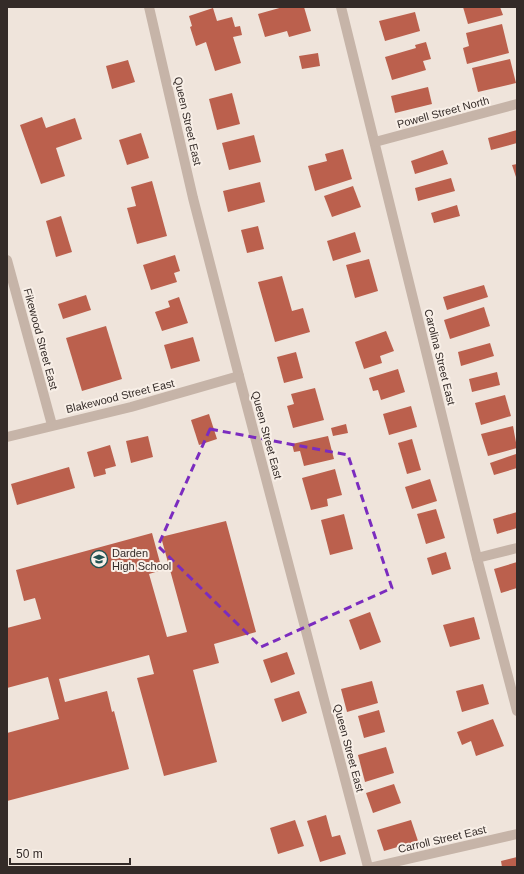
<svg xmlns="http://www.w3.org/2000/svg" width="524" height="874" viewBox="0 0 524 874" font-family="Helvetica,sans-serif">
<rect width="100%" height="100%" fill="#efe4db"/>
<g fill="#bb604d">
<polygon points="283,7 304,7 311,31 289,37 287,31 265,37 258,14"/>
<polygon points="463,7 500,7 503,15 468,24"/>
<polygon points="213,8 217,21 232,17 235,27 240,26 242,35 233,37 241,63 215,71 206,42 196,46 190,27 192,26 189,16"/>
<polygon points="415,12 420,31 385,41 379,21"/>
<polygon points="502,24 509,53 467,64 463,48 469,46 466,33"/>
<polygon points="426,42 431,59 423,61 426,70 392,80 385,57 416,48 415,45"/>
<polygon points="318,53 320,66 302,69 299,56"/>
<polygon points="510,59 516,83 478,92 472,68"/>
<polygon points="128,60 135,82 112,89 106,66"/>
<polygon points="428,87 432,104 395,113 391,96"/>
<polygon points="232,93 240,124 217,130 209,99"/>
<polygon points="42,117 46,128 75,118 82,139 56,148 65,176 41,184 20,125"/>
<polygon points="517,130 517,143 491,150 488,138"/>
<polygon points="141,133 149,158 127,165 119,140"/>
<polygon points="254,135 261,162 229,170 222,143"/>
<polygon points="343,149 352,179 315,191 308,166 327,161 325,154"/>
<polygon points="443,150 448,164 415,174 411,161"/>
<polygon points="517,164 517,180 512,165"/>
<polygon points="451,178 455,191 418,201 415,188"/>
<polygon points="152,181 167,236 137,244 127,208 136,206 131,187"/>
<polygon points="260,182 265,202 228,212 223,191"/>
<polygon points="353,186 361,207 332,217 324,196"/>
<polygon points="457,205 460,216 434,223 431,213"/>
<polygon points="61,216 72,252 56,257 46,221"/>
<polygon points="258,226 264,249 247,253 241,230"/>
<polygon points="355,232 361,252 333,261 327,241"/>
<polygon points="175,255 180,271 174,273 177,282 151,290 143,265"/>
<polygon points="369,259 378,291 355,298 346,265"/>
<polygon points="282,276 292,311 303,308 310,332 275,342 258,282"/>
<polygon points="484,285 488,297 447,310 443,297"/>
<polygon points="86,295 91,310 63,319 58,304"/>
<polygon points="179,297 188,323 162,331 155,312 170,307 168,301"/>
<polygon points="484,307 490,326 450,339 444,320"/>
<polygon points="106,326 122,379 82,391 66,338"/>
<polygon points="386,331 394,351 380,356 382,363 364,369 355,342"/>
<polygon points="193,337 200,361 171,369 164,345"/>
<polygon points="490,343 494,356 461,366 458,352"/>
<polygon points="296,352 303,378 284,383 277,357"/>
<polygon points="398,369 405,392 381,400 378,390 373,391 369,378"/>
<polygon points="497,372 500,385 472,392 469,379"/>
<polygon points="315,388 324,420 293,428 287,406 294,404 291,394"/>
<polygon points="505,395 511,416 481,425 475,403"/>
<polygon points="411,406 417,427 389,435 383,414"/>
<polygon points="209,414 217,439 199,445 191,420"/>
<polygon points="346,424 348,433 333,436 331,428"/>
<polygon points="513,426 517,448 488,456 481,434"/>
<polygon points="148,436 153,457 131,463 126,441"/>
<polygon points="328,436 334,459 304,466 300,451 294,452 292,444"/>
<polygon points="412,439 421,470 407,474 398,443"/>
<polygon points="110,445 116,466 105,469 106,474 94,477 87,452"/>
<polygon points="516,454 517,468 494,475 490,463"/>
<polygon points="69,467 75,488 17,505 11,484"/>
<polygon points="335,469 342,495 327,499 328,506 311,510 302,478"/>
<polygon points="430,479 437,501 412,509 405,487"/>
<polygon points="436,509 445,538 426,544 417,514"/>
<polygon points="517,512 517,528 497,534 493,519"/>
<polygon points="344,514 353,549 330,555 321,520"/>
<polygon points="226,521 256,632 214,644 219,663 193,670 217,762 164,776 137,678 154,674 149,655 59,679 65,702 107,691 112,712 114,711 129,769 7,801 7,733 59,719 48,677 7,688 7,628 41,619 35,598 24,601 16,570 152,533 162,570 149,574 167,637 187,632 161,537"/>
<polygon points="446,552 451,569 432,575 427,558"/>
<polygon points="517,562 517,588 501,593 494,569"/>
<polygon points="370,612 381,642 360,650 349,620"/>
<polygon points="474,617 480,639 450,647 443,625"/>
<polygon points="287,652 295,674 271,683 263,660"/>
<polygon points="372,681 378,703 347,712 341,689"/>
<polygon points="483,684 489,704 462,712 456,691"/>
<polygon points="299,691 307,713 282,722 274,699"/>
<polygon points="379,710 385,732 364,738 358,716"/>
<polygon points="493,719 504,746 476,756 471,741 462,745 457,732"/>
<polygon points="386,747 394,773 365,782 358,755"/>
<polygon points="394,784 401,803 373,813 366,793"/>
<polygon points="326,815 332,837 340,835 346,854 320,862 307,821"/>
<polygon points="295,820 304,846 278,854 270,828"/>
<polygon points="411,820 418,841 384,851 377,830"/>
<polygon points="517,857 517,867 502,867 501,861"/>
</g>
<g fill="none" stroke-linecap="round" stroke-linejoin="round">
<g stroke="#c6b4a8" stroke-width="10">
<polyline points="149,7 193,198 239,376 368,867"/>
<polyline points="341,7 477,558 517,711"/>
<polyline points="375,142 517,104"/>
<polyline points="7,260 52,425"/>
<polyline points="7,437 131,407 239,376"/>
<polyline points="477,558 517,548"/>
<polyline points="373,867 517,834"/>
</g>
</g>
<path fill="none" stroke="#7b2cbf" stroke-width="3" stroke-dasharray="8 5" stroke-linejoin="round" d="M210,429l138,26 44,133 -131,59 -103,-101z"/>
<defs>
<g id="school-ring" transform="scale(0.9)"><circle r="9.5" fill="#f8efe7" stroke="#215252" stroke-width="1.5"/><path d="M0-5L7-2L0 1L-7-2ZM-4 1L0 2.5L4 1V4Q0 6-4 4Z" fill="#215252"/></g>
</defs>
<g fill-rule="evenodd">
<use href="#school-ring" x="99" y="559"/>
</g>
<g text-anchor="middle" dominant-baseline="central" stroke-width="4" stroke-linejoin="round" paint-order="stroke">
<g font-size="11" fill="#342b28" stroke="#f8efe7">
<text transform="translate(443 112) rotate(-15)">Powell Street North</text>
<text transform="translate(188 121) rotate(77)">Queen Street East</text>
<text transform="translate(41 339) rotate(75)">Fikewood Street East</text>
<text transform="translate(440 357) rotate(76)">Carolina Street East</text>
<text transform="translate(120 396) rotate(-14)">Blakewood Street East</text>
<text transform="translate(267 435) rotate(75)">Queen Street East</text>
<text transform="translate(349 748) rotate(75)">Queen Street East</text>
<text transform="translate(442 839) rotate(-13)">Carroll Street East</text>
</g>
<g font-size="11" fill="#342b28" stroke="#f8efe7" text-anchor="start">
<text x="112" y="553">Darden<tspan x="112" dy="13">High School</tspan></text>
</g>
</g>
<rect width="524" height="874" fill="none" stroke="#342b28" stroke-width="16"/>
<path d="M10 858v6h120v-6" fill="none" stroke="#342b28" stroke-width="2"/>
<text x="16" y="858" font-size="12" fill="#342b28" stroke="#f8efe7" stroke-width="3" paint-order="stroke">50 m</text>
</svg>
